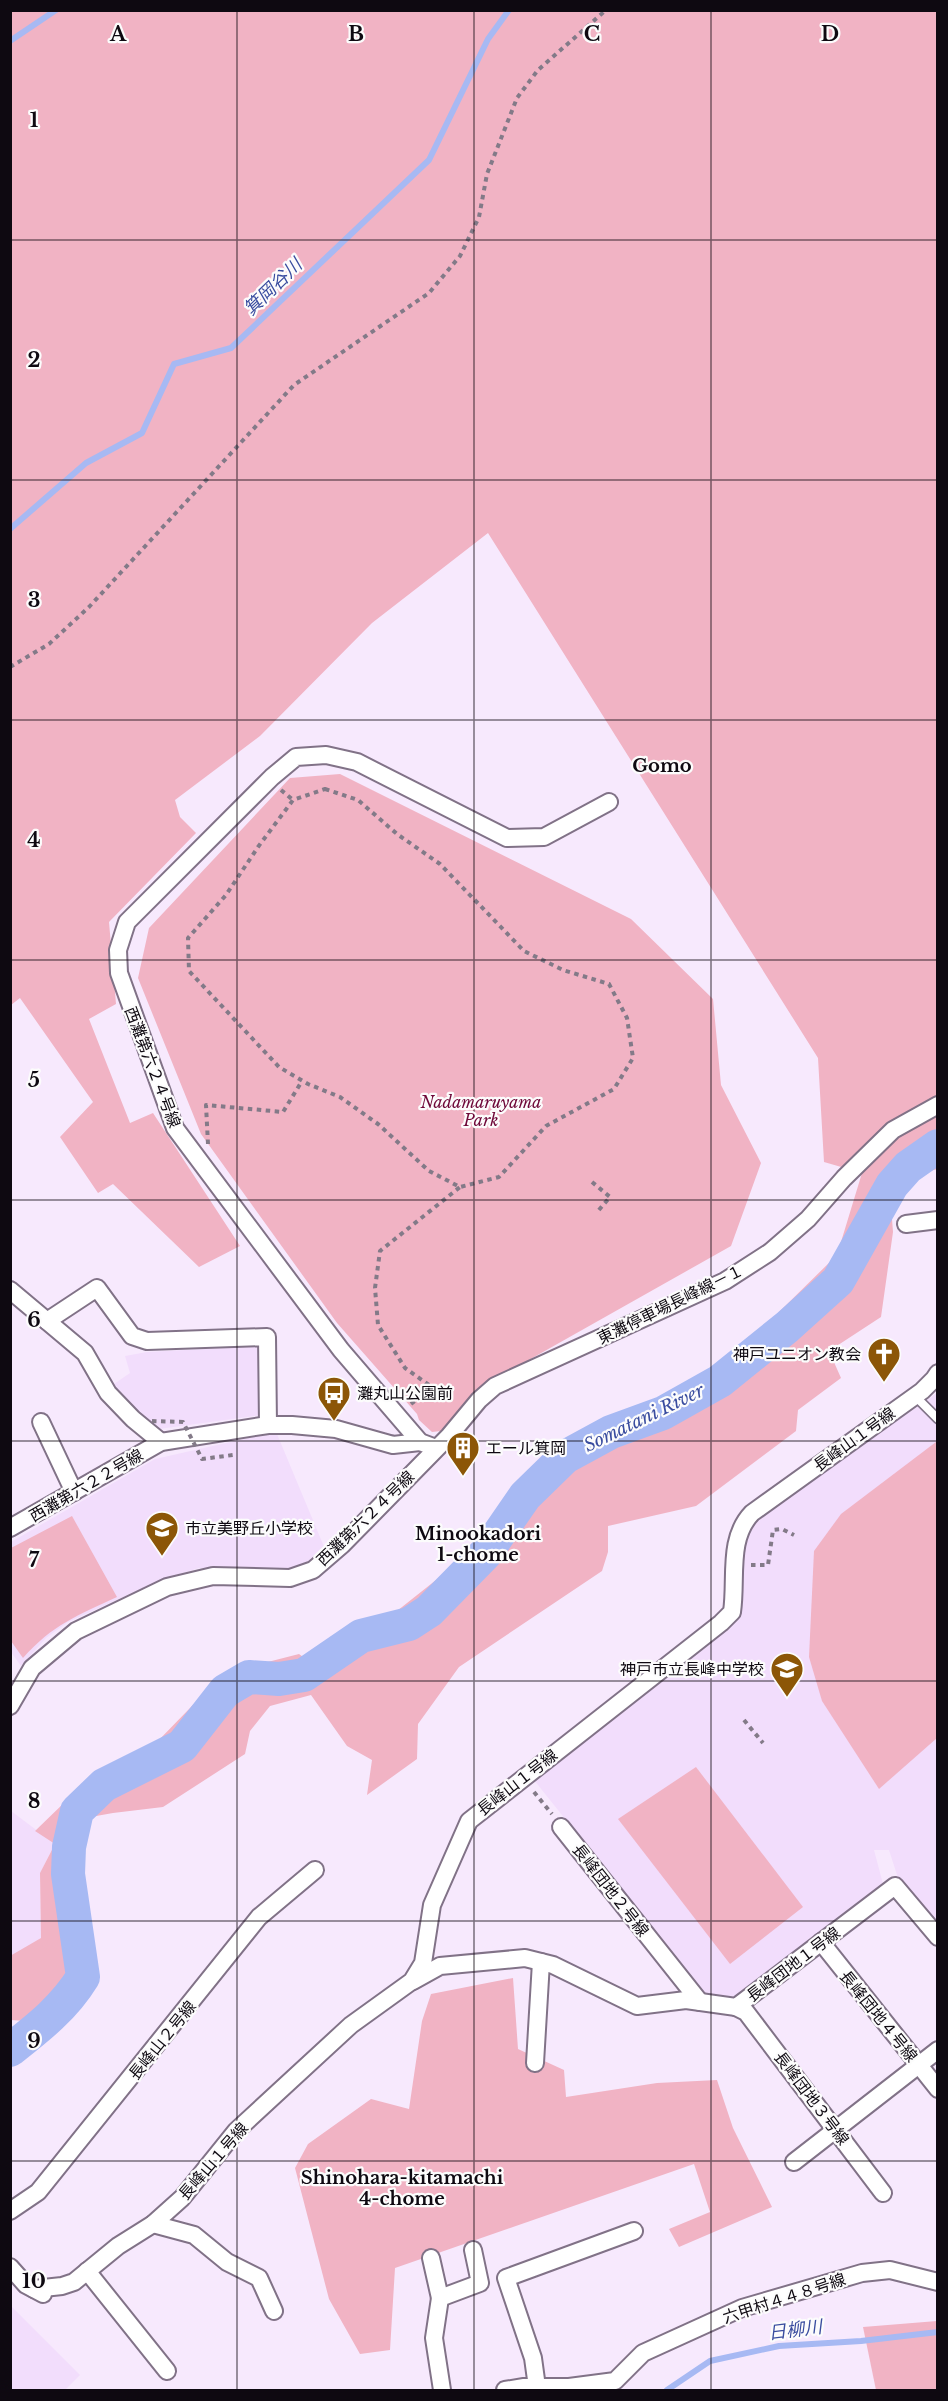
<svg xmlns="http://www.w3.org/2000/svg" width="948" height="2401" viewBox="0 0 948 2401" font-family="'Libre Baskerville','Noto Sans JP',serif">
<rect width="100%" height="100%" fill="#f7e9fd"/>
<g fill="#f2ddfc">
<polygon points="260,1346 262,1415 159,1429 132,1411 111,1386 130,1373 125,1356 147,1352"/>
<polygon points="937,1393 937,1931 898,1878 889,1850 874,1850 883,1884 734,2000 707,1997 534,1780 739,1617 742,1549 753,1522"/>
<polygon points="277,1434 325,1549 304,1564 288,1569 199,1568 163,1579 68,1622 46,1638 21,1666 11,1652 11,1542 155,1459 257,1436"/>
<polygon points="11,1811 55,1844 40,1873 41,1938 11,1968"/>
<polygon points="11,2306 80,2375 65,2390 11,2389"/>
</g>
<g fill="#f1b3c4">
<polygon points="11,11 937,11 938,1169 889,1180 893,1232 881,1317 829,1351 841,1378 798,1410 796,1431 696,1506 608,1526 608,1552 602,1571 459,1667 418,1724 417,1759 367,1795 372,1760 347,1746 311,1695 270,1706 250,1731 245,1754 163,1807 113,1813 85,1818 62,1830 59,1870 83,1904 91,1955 74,1989 26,2021 11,2020 10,1956 41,1938 40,1873 55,1844 35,1831 98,1770 156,1743 224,1673 299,1654 324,1672 350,1656 349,1649 460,1561 521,1483 548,1457 703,1382 772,1319 837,1255 862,1173 824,1162 818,1058 488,533 372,623 260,736 175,800 180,817 196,833 109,922 116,1004 89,1019 130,1123 153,1113 240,1246 199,1267 113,1184 98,1193 60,1137 93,1102 20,998 11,1005"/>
<polygon points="340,774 631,919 713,999 721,1085 761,1163 731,1246 504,1374 441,1431 432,1432 419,1420 417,1414 337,1323 201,1134 138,978 149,928 290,778"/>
<polygon points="936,1442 937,1738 879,1789 822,1701 809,1657 814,1551 841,1514"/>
<path d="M72,1516l45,81c-39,18 -65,28 -94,61l-12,-17v-93z"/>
<polygon points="696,1767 803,1907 730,1964 618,1819"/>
<polygon points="513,1978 518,2049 564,2070 566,2097 657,2083 717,2080 733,2128 772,2207 679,2247 669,2229 710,2212 694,2164 395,2268 390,2350 360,2354 329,2299 295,2168 308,2144 371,2099 409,2109 422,2021 431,1994"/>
<polygon points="937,2321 937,2390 876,2390 863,2327"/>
</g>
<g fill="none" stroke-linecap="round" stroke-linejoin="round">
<g stroke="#a7b9f3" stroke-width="6">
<polyline points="10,41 56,10"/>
<polyline points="10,529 86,463 142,433 174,364 231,348 429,160 488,39 509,10"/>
<polyline points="667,2390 710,2361 779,2346 861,2341 938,2332"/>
</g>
<path stroke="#a7b9f3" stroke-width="34" d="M10,2050c28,-22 54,-42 73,-73l-15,-103 1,-27 8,-36 27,-26 78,-39 43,-55 24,-14 30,2 25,-4 57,-39 48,-12 20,-13 56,-57 40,-58 40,-39 46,-25 52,-19 57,-32 67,-54 51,-46 54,-96 16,-18 30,-21"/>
<g stroke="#817287" stroke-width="11">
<polyline id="lane" points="915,1396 938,1419"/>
</g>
<g stroke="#817287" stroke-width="20">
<g id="street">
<polyline points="906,1224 938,1220"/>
<polyline points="10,1290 85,1353 108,1393 133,1419 161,1442"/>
<polyline points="47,1321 97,1288 132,1336 147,1341 267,1337 268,1425"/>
<polyline points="41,1422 74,1492"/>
<polyline points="436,1448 420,1442 341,1350 175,1128 119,973 118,950 127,922 272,777 296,757 326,755 357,762 507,838 544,837 609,802"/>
<polyline points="10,1528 161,1442 268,1425 292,1425 336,1429 393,1445 420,1442"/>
<polyline points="10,1706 32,1668 76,1631 167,1587 213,1576 290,1578 313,1570 342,1545 449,1436 479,1400 495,1386 725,1281 770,1252 808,1219 844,1178 893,1130 938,1105"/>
<polyline points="561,1827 700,2002"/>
<polyline points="821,1942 938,2089"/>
<polyline points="413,1981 440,1966 525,1958 553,1965 637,2006 686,2000 736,2007 895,1886 938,1937"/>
<polyline points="736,2007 746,2012 883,2193"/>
<polyline points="535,2063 541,1962"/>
<polyline points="794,2162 938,2050"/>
<polyline points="10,2211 38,2192 259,1917 315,1870"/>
<polyline points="153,2224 194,2235 227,2262 259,2278 274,2311"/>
<polyline points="431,2258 440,2298"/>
<polyline points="10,2267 26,2285 43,2294"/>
<polyline points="87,2271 167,2371"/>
<path d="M34,2289l28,-3 12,-4 44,-36 35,-22 29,-26 54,-67 115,-106 61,-44 11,-18 9,-58 37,-84 252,-198 11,-11c5,-33 -5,-73 20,-99l170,-122 12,-12 4,-6"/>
<polyline points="537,2387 533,2358 506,2278 634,2231"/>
<polyline points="442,2390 434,2338 440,2298 480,2283 473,2250"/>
<polyline points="505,2390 524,2387 569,2387 615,2381 643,2353 742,2308 862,2273 890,2270 938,2282"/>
</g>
</g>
<g stroke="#837a88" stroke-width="4" stroke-dasharray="4.5 4.5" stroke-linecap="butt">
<polyline points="10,667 49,644 89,607 294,385 429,293 460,256 479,217 487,174 517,98 538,70 606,10"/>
<polygon points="325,789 358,800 397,834 440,864 524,951 563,970 609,984 627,1018 633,1058 614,1089 546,1126 499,1177 460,1187 429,1171 378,1124 340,1097 308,1084 279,1067 189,971 188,938 226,895 258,847 293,800"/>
<polyline points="281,790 293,800"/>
<polyline points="208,1144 206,1105 283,1112 302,1081"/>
<polyline points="592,1182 610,1197 598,1211"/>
<polyline points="411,1404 427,1391 429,1385 405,1368 378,1325 375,1288 380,1251 460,1187"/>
<polyline points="751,1565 768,1565 773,1530 782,1529 794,1535"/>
<polyline points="744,1720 763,1743"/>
<polyline points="534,1792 552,1814"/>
</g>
<use href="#lane" stroke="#fff" stroke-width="8"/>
<use href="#street" stroke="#fff" stroke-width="16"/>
<polyline stroke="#837a88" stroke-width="4" stroke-dasharray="4.5 4.5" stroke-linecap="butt" points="152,1421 183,1422 202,1459 233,1455"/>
</g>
<path fill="none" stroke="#0e0911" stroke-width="1.5" stroke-opacity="0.55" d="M237,10v2380M474,10v2380M711,10v2380M10,240h928M10,480h928M10,720h928M10,960h928M10,1200h928M10,1441h928M10,1681h928M10,1921h928M10,2161h928"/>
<defs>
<g id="church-pin" transform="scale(1.725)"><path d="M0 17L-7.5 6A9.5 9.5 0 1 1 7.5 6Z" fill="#8c5607" stroke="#fcfcfc"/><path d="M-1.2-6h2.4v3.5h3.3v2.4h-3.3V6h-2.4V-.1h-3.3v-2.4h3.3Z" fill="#fff"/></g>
<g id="bus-pin" transform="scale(1.725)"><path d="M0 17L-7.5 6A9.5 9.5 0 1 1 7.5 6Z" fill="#8c5607" stroke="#fcfcfc"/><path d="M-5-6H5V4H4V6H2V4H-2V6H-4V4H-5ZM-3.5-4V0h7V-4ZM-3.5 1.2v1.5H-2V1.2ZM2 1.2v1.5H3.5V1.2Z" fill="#fff"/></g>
<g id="building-pin" transform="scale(1.725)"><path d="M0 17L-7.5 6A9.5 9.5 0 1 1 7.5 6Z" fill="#8c5607" stroke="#fcfcfc"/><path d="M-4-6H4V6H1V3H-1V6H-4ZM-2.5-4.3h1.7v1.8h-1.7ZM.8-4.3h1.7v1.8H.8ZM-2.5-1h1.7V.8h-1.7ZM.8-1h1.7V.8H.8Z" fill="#fff"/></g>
<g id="school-pin" transform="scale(1.725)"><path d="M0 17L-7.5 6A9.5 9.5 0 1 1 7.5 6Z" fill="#8c5607" stroke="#fcfcfc"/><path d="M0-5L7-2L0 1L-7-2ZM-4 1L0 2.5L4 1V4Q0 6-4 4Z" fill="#fff"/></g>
</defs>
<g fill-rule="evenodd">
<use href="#church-pin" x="884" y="1354"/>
<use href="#bus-pin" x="334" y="1393"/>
<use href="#building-pin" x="463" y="1448"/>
<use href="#school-pin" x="162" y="1528"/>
<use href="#school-pin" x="787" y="1669"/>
</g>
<g text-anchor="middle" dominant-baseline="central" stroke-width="4.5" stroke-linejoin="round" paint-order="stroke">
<g font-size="16" fill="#0e0911" stroke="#fcfcfc">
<text transform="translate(153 1067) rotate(69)">西灘第六２４号線</text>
<text transform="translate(670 1304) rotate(-26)">東灘停車場長峰線－１</text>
<text transform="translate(854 1439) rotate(-36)">長峰山１号線</text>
<text transform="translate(86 1485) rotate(-30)">西灘第六２２号線</text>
<text transform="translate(365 1518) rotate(-44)">西灘第六２４号線</text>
<text transform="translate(517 1782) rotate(-38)">長峰山１号線</text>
<text transform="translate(611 1890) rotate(52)">長峰団地２号線</text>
<text transform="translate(793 1964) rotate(-37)">長峰団地１号線</text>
<text transform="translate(879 2016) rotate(51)">長峰団地４号線</text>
<text transform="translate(162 2040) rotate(-51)">長峰山２号線</text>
<text transform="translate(812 2098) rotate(53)">長峰団地３号線</text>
<text transform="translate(213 2161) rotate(-49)">長峰山１号線</text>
<text transform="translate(784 2298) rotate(-18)">六甲村４４８号線</text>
</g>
<g font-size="16" font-style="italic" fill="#6e0738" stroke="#fcfcfc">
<text x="481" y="1102">Nadamaruyama<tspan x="481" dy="18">Park</tspan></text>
</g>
<g font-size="16" fill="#0e0911" stroke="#fcfcfc" text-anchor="start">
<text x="861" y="1354" text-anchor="end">神戸ユニオン教会</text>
<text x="357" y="1393">灘丸山公園前</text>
<text x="486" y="1448">エール箕岡</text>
<text x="185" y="1528">市立美野丘小学校</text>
<text x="764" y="1669" text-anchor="end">神戸市立長峰中学校</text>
</g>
<g font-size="18" font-style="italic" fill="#394c9f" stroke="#fcfcfc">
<text transform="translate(273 287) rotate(-44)">箕岡谷川</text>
<text transform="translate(644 1418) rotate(-26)">Somatani River</text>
<text transform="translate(795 2330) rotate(-7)">日柳川</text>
</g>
<g font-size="18" font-weight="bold" fill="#0e0911" stroke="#fcfcfc">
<text x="662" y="766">Gomo</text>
<text x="478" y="1534">Minookadori<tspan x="478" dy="21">1-chome</tspan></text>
<text x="402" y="2178">Shinohara-kitamachi<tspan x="402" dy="21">4-chome</tspan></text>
</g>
</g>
<g font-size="20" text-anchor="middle" font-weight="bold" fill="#0e0911" stroke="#fcfcfc" stroke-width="4.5" stroke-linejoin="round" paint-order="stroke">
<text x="118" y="41">A</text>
<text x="356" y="41">B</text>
<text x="592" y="41">C</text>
<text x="830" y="41">D</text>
<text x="34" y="127">1</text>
<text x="34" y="367">2</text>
<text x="34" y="607">3</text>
<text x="34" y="847">4</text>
<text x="34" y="1087">5</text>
<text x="34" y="1327">6</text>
<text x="34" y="1567">7</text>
<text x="34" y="1808">8</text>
<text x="34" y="2048">9</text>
<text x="34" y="2288">10</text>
</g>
<rect width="948" height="2401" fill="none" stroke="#0e0911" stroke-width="24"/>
</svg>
